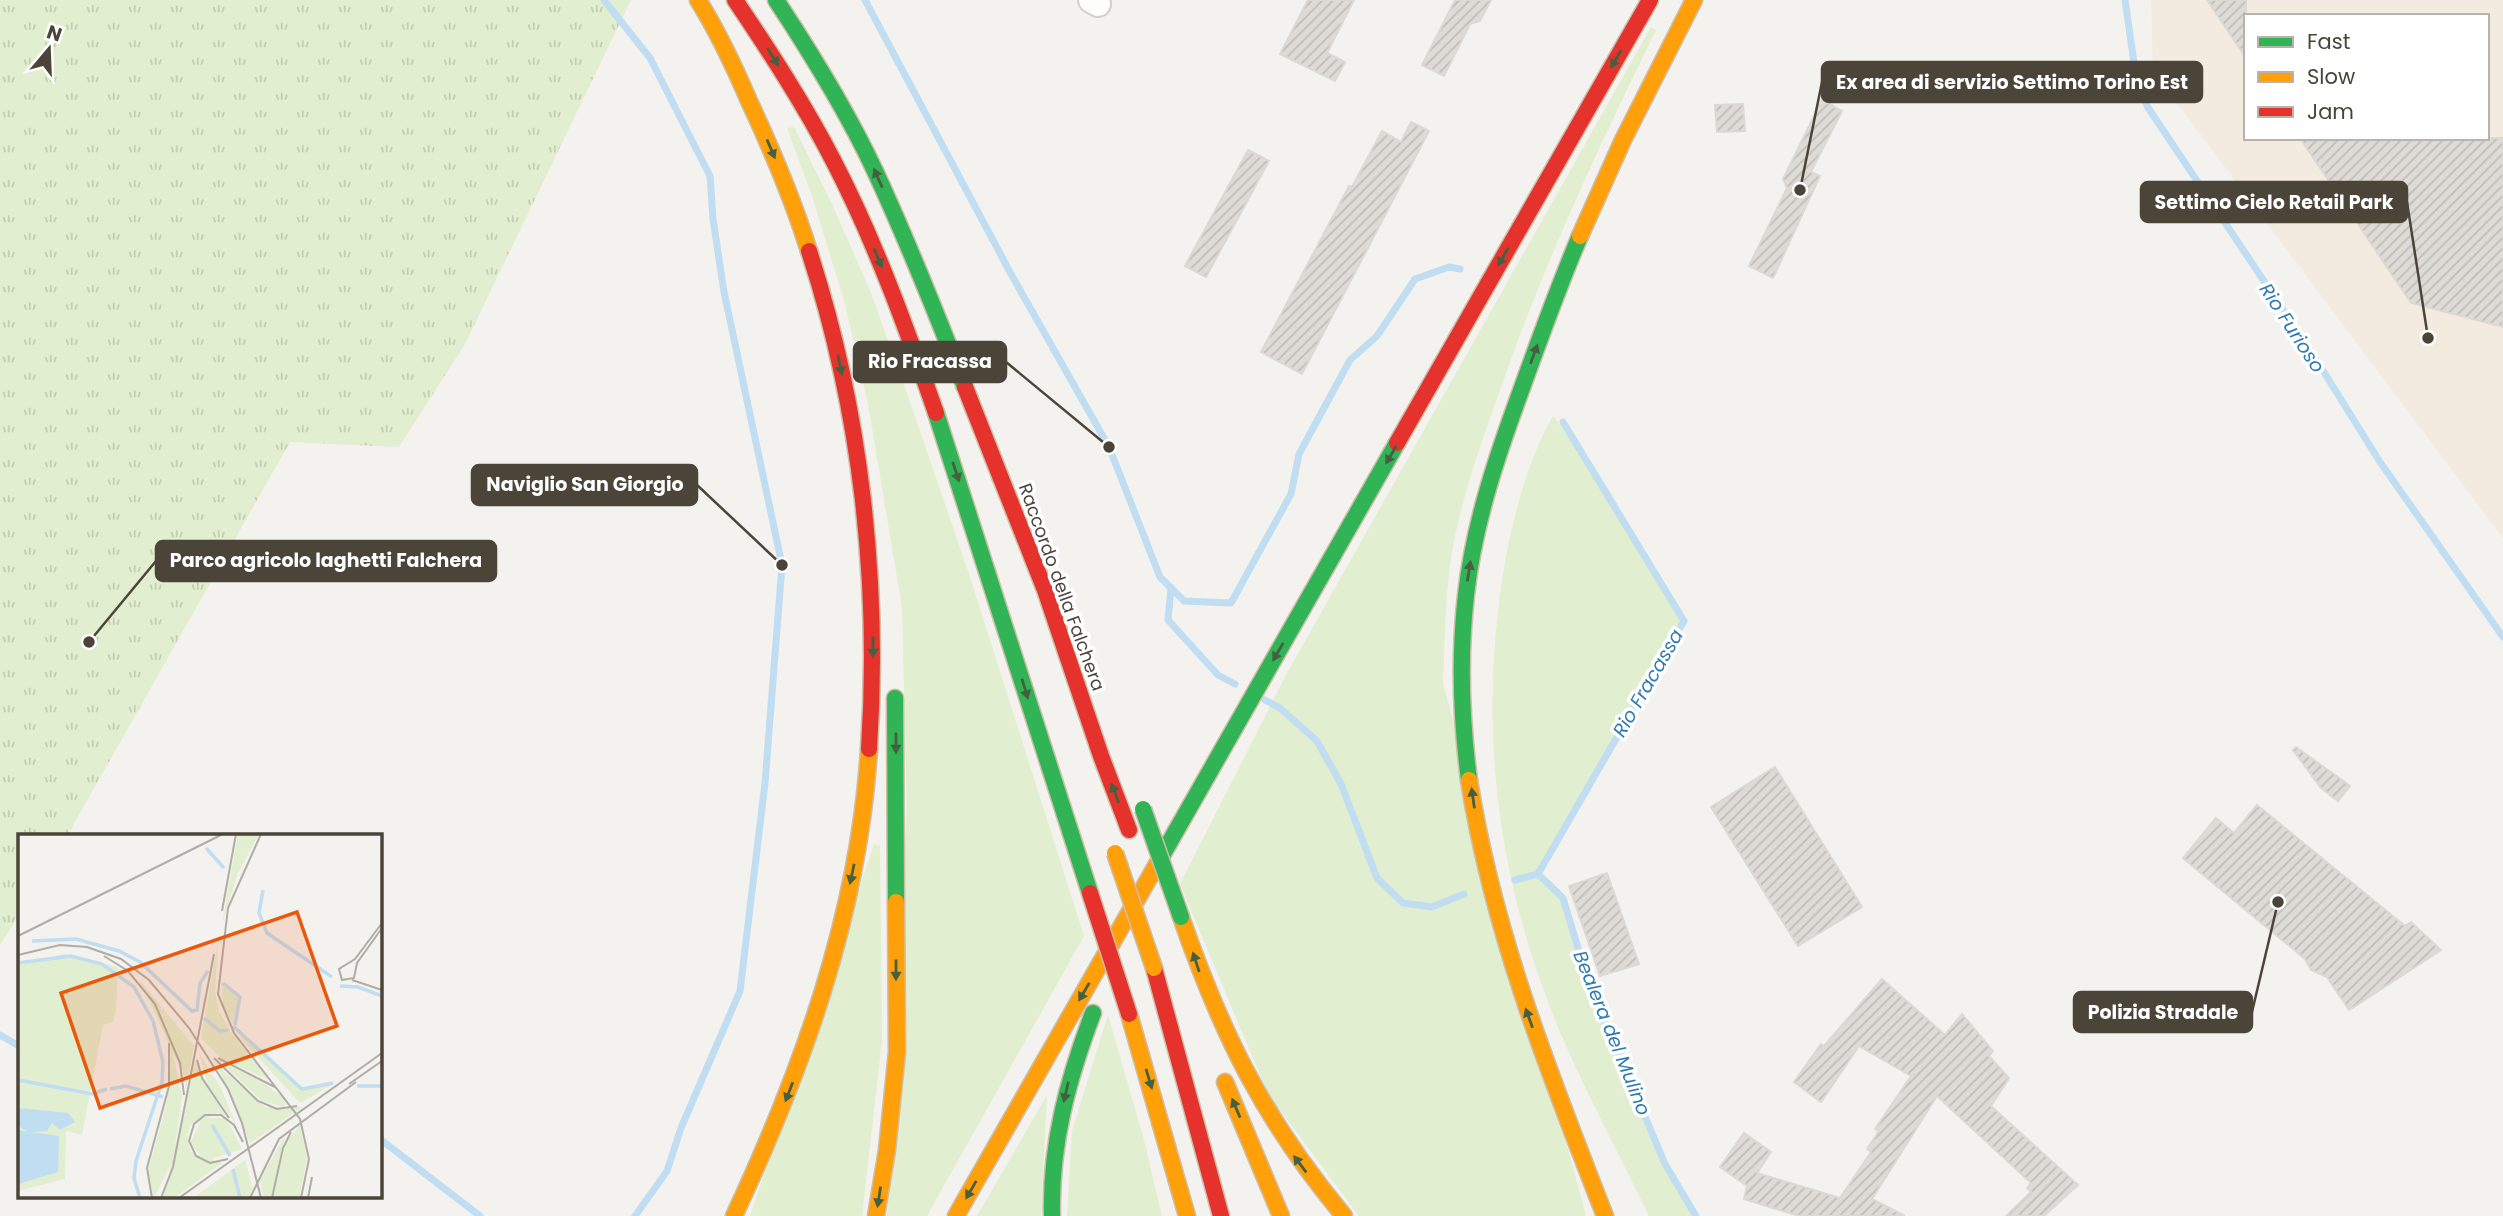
<svg xmlns="http://www.w3.org/2000/svg" width="2503" height="1216" viewBox="0 0 2503 1216" font-family="Poppins,sans-serif">
<defs>
<pattern id="park-tufts" width="24" height="20" patternUnits="userSpaceOnUse" patternTransform="scale(1.75)"><rect width="24" height="20" fill="#e1eecf"/><path d="M3 7l-1-3M5 7V3M7 7l1-3M15 17l-1-3M17 17v-4M19 17l1-3" fill="none" stroke="#c3cdb2"/></pattern>
<pattern id="building-hatch" width="6" height="6" patternUnits="userSpaceOnUse" patternTransform="scale(1.75)"><rect width="6" height="6" fill="#dedbd6"/><path d="M-1 1l2-2M0 6l6-6M5 7l2-2" fill="none" stroke="#c0bdb8"/></pattern>
</defs>
<rect width="100%" height="100%" fill="#f4f2ee"/>
<path fill="#f3ebdf" fill-rule="evenodd" d="M2151,0h352v538l-350,-467zM2246,16h241v122h-241z"/>
<g fill="#e1eecf">
<path d="M1651,27l5,3c-56,114 -110,229 -152,349 -19,53 -39,107 -50,162 -9,46 -9,95 -11,142l143,533h-227l-91,-122 -88,-210 106,-209z"/>
<polygon points="794,127 832,204 871,293 910,402 969,574 1084,936 927,1216 887,1216 907,809 902,607 868,404 845,304 812,196 787,128"/>
<path d="M1553,416l19,25 109,181 -145,249 1,7 23,21 104,268 29,49h-44c-28,-59 -60,-117 -86,-177 -60,-140 -83,-284 -64,-436 7,-59 24,-135 54,-187z"/>
<polygon points="874,844 880,846 882,1041 862,1216 750,1216"/>
<polygon points="1108,1015 1144,1140 1162,1216 1067,1216 1072,1131"/>
<polygon points="1047,1095 1041,1216 977,1216"/>
</g>
<polygon fill="url(#park-tufts)" points="0,0 631,0 465,344 399,447 290,442 67,836 19,836 19,915 0,945"/>
<g fill="none" stroke-linecap="round" stroke-linejoin="round">
<g stroke="#c0ddf1" stroke-width="7">
<polyline points="604,0 650,58 710,176 713,219 724,292 782,565 765,783 740,991 681,1128 667,1171 635,1216"/>
<polyline points="865,0 1011,274 1109,447 1160,577 1184,601 1231,603 1291,494 1299,454 1350,360 1377,336 1415,279 1449,267 1460,269"/>
<polyline points="2125,0 2134,63 2147,106 2312,353 2380,462 2503,637"/>
<polyline points="1171,588 1168,620 1218,675 1235,684"/>
<polyline points="1265,700 1280,708 1317,741 1341,784 1377,878 1403,903 1432,907 1464,894"/>
<polyline points="1538,874 1684,621 1563,422"/>
<polyline points="1515,880 1538,874 1563,898 1587,978 1665,1164 1696,1216"/>
<polyline points="0,1035 19,1046"/>
<polyline points="380,1139 480,1216"/>
</g>
</g>
<g fill="url(#building-hatch)" stroke="#dcd9d4" stroke-width="2">
<polygon points="1308,0 1354,0 1327,53 1345,62 1335,81 1280,54"/>
<polygon points="1455,0 1491,0 1480,21 1470,24 1444,76 1422,65"/>
<polygon points="2207,0 2246,0 2246,58"/>
<polygon points="1822,100 1842,111 1811,172 1820,176 1773,278 1749,266 1787,188 1783,179"/>
<polygon points="1743,104 1745,131 1717,132 1715,105"/>
<polygon points="1411,122 1429,131 1302,374 1261,352 1349,186 1352,187 1382,131 1401,142"/>
<polygon points="2300,138 2503,138 2503,327 2411,303"/>
<polygon points="1248,150 1269,161 1206,277 1185,266"/>
<polygon points="2296,747 2350,786 2338,801 2321,788 2293,750"/>
<polygon points="1775,767 1862,907 1798,946 1711,807"/>
<polygon points="2257,805 2405,926 2411,922 2441,950 2349,1010 2327,977 2311,970 2305,959 2183,858 2216,818 2234,833"/>
<polygon points="1607,873 1639,964 1600,976 1569,886"/>
<polygon points="1882,979 1945,1035 1962,1014 1993,1051 1989,1056 2009,1078 1991,1106 2078,1185 2044,1216 2006,1216 2031,1192 2027,1188 2031,1183 1937,1096 1872,1199 1905,1216 1799,1216 1744,1199 1747,1186 1720,1167 1744,1133 1771,1152 1757,1173 1840,1198 1871,1152 1867,1149 1879,1131 1875,1129 1911,1076 1859,1046 1821,1102 1794,1082 1821,1044 1824,1046"/>
</g>
<g fill="none" stroke-linecap="round" stroke-linejoin="round">
<g stroke="#d2d0cb" stroke-width="28">
<polyline id="street" points="1091,0 1098,4"/>
</g>
<g stroke="#ccbfa9" stroke-width="19">
<g id="fast">
<path d="M776,0c35,53 72,113 99,171 33,71 62,144 90,216"/>
<polyline points="936,413 1090,893"/>
<polyline points="895,698 896,902"/>
<path d="M1469,780c-8,-62 -10,-124 -3,-185 8,-73 32,-142 57,-210 18,-50 36,-100 57,-149"/>
<polyline points="1160,859 1397,443"/>
<path d="M1052,1216c-2,-71 16,-137 41,-203"/>
</g>
</g>
<g stroke="#ccbfa9" stroke-width="19">
<g id="slow">
<path d="M698,0c20,32 36,66 51,101 23,49 44,99 60,150"/>
<polyline points="1580,236 1623,140 1694,0"/>
<path d="M1469,780c24,152 80,293 136,436"/>
<path d="M1181,917c41,118 83,203 163,299"/>
<polyline points="1129,1014 1187,1216"/>
<polyline points="1225,1082 1281,1216"/>
<path d="M734,1216c69,-148 125,-303 135,-467"/>
<polyline points="876,1216 887,1150 897,1052 896,902"/>
<polyline points="956,1216 1160,859"/>
</g>
</g>
<g stroke="#ccbfa9" stroke-width="19">
<g id="jam">
<path d="M735,0c35,52 69,104 98,160 42,81 73,167 103,253"/>
<path d="M809,251c52,160 71,331 60,498"/>
<polyline points="965,387 1045,590 1101,756 1129,830"/>
<polyline points="1397,443 1650,0"/>
<polyline points="1154,968 1221,1216"/>
</g>
</g>
<use href="#street" stroke="#fdfdfc" stroke-width="24"/>
<use href="#fast" stroke="#30b455" stroke-width="16"/>
<use href="#slow" stroke="#ff9f0a" stroke-width="16"/>
<use href="#jam" stroke="#e5322d" stroke-width="16"/>
<g stroke="#ccbfa9" stroke-width="19" stroke-linecap="butt">
<polyline id="fast-bridge" points="1143,809 1181,917"/>
</g>
<g stroke="#ccbfa9" stroke-width="19" stroke-linecap="butt">
<polyline id="slow-bridge" points="1115,853 1154,968"/>
</g>
<g stroke="#ccbfa9" stroke-width="19" stroke-linecap="butt">
<polyline id="jam-bridge" points="1090,893 1129,1014"/>
</g>
<use href="#fast-bridge" stroke="#30b455" stroke-width="16"/>
<use href="#slow-bridge" stroke="#ff9f0a" stroke-width="16"/>
<use href="#jam-bridge" stroke="#e5322d" stroke-width="16"/>
</g>
<defs><path id="oneway-solid" d="M-6-.8H1V-3.2L6.5 0L1 3.2V.8H-6Z" transform="scale(1.75)"/></defs>
<g fill="#446040">
<use href="#oneway-solid" transform="translate(773 57) rotate(58)"/>
<use href="#oneway-solid" transform="translate(1616 59) rotate(120)"/>
<use href="#oneway-solid" transform="translate(771 149) rotate(67)"/>
<use href="#oneway-solid" transform="translate(878 178) rotate(-114)"/>
<use href="#oneway-solid" transform="translate(1503 257) rotate(120)"/>
<use href="#oneway-solid" transform="translate(878 258) rotate(67)"/>
<use href="#oneway-solid" transform="translate(1534 354) rotate(-70)"/>
<use href="#oneway-solid" transform="translate(840 365) rotate(79)"/>
<use href="#oneway-solid" transform="translate(1391 455) rotate(120)"/>
<use href="#oneway-solid" transform="translate(956 472) rotate(72)"/>
<use href="#oneway-solid" transform="translate(1469 571) rotate(-81)"/>
<use href="#oneway-solid" transform="translate(873 647) rotate(90)"/>
<use href="#oneway-solid" transform="translate(1278 652) rotate(120)"/>
<use href="#oneway-solid" transform="translate(1025 689) rotate(73)"/>
<use href="#oneway-solid" transform="translate(896 743) rotate(90)"/>
<use href="#oneway-solid" transform="translate(1115 793) rotate(-111)"/>
<use href="#oneway-solid" transform="translate(1473 798) rotate(-98)"/>
<use href="#oneway-solid" transform="translate(852 874) rotate(102)"/>
<use href="#oneway-solid" transform="translate(1196 962) rotate(-108)"/>
<use href="#oneway-solid" transform="translate(896 970) rotate(90)"/>
<use href="#oneway-solid" transform="translate(1084 992) rotate(120)"/>
<use href="#oneway-solid" transform="translate(1529 1018) rotate(-110)"/>
<use href="#oneway-solid" transform="translate(1149 1079) rotate(73)"/>
<use href="#oneway-solid" transform="translate(789 1092) rotate(111)"/>
<use href="#oneway-solid" transform="translate(1066 1092) rotate(103)"/>
<use href="#oneway-solid" transform="translate(1236 1108) rotate(-113)"/>
<use href="#oneway-solid" transform="translate(1300 1164) rotate(-127)"/>
<use href="#oneway-solid" transform="translate(971 1190) rotate(120)"/>
<use href="#oneway-solid" transform="translate(879 1197) rotate(99)"/>
</g>
<g text-anchor="middle" dominant-baseline="central" stroke-width="7" stroke-linejoin="round" paint-order="stroke">
<g font-size="18" fill="#4b4439" stroke="#fff">
<text transform="translate(1062 587) rotate(70)">Raccordo della Falchera</text>
</g>
<g font-size="19" font-style="italic" fill="#2e7ab2" stroke="#fff">
<text transform="translate(2292 328) rotate(57)">Rio Furioso</text>
<text transform="translate(1648 683) rotate(-60)">Rio Fracassa</text>
<text transform="translate(1612 1033) rotate(68)">Bealera del Mulino</text>
</g>
</g>
<g transform="translate(18 834)">
<rect width="364" height="364" fill="#f4f2ee"/>
<path d="M220,0h21l-22,41 -15,49zM200,108l-3,49 4,20 12,21 40,49 -49,-22 -21,-21zM121,145l55,67 -8,44 -2,-14zM203,148l19,15 -6,28 22,24 46,41 31,-6 -33,19 -58,-63 -19,-34zM153,210l11,53 -9,63 -19,38 -6,-26 18,-66zM181,219l21,33 17,40 -29,-41zM177,228l30,53 -7,-2 -28,12 -3,12 4,15 31,11 -48,35h-11zM203,228l39,18 26,20 -2,7 -22,-6zM199,231l48,42h38l-53,36zM184,284h24l16,31 -36,12 -16,-17zM282,291l7,33 -8,40h-26l13,-56zM267,301l-14,63h-7l-4,-17zM227,326l8,29 -5,9h-55z" fill="#e1eecf"/>
<path d="M46,120l54,13 -2,43 -3,12 -10,3 -21,110 -16,-4 -1,48 -47,12v-226z" fill="#e1eecf"/>
<path d="M0,274l50,5 7,9 -15,8 -8,-7 -5,8 -18,1 -11,-6zM0,296l41,6 -1,36 -40,12z" fill="#c0ddf1"/>
<path fill="none" stroke="#c0ddf1" stroke-width="3.5" d="M188,14l18,20M245,56l-4,23 8,20 65,44M14,107l44,-2 43,12 21,11 52,49 5,-1 3,-27 8,-12M0,129l53,-7 31,8 32,23 19,34 10,41 -1,20 -26,79 -2,17 6,20M205,149l17,14 -5,28M322,152l18,1 24,9M186,184l16,13 8,-1M215,192l69,63 31,-6M0,246l74,14 15,-5M339,252h25M92,255l16,-3 37,11M194,291l18,31M215,335l7,29"/>
<path fill="none" stroke="#b0aca6" stroke-width="2" d="M243,0l-33,74 -10,86 16,39 66,86 9,40 -8,39M204,77l14,-77M364,89l-27,36 -16,10 3,11 12,-2 3,-15 25,-35M0,102l205,-102M0,121l42,-10 27,2 34,12 28,21 40,48 39,61 14,34 19,75M86,122l24,15 27,33 25,59 4,32M334,146l30,10M196,224l44,43 19,8 20,-3M200,224l57,29M179,226l5,18 27,40M331,250l33,-23M210,325l-18,4 -14,-7 -7,-15 5,-17 11,-9h16l13,10 9,17M134,364l-5,-30 22,-82v-43M143,364l12,-31 41,-213M161,364l203,-145M232,364l29,-59 77,-57M254,364l11,-50 8,-16M290,364l4,-21"/>
<path fill="#e8590c" fill-opacity="0.15" stroke="#e8590c" stroke-width="3.5" d="M279,78l40,114 -237,82 -39,-115z"/>
<rect width="364" height="364" fill="none" stroke="#4b4439" stroke-width="3.5"/>
</g>
<path fill="none" stroke="#4b4439" stroke-width="2.5" d="M1800 190L1822 82M2428 338L2407 202M1109 447L1006 362M782 565L697 485M89 642L156 561M2278 902L2252 1012"/>
<g fill="#4b4439" stroke="#fff" stroke-width="2.5">
<circle cx="1800" cy="190" r="7"/>
<circle cx="2428" cy="338" r="7"/>
<circle cx="1109" cy="447" r="7"/>
<circle cx="782" cy="565" r="7"/>
<circle cx="89" cy="642" r="7"/>
<circle cx="2278" cy="902" r="7"/>
</g>
<g fill="#4b4439" stroke="#4b4439" stroke-width="2.5">
<rect x="1822" y="62" width="380" height="40" rx="7"/>
<rect x="2141" y="182" width="266" height="40" rx="7"/>
<rect x="854" y="342" width="152" height="40" rx="7"/>
<rect x="472" y="465" width="225" height="40" rx="7"/>
<rect x="156" y="541" width="340" height="40" rx="7"/>
<rect x="2074" y="992" width="178" height="40" rx="7"/>
</g>
<g font-size="19" text-anchor="middle" font-weight="bold" fill="#fff">
<text x="2012" y="89">Ex area di servizio Settimo Torino Est</text>
<text x="2274" y="209">Settimo Cielo Retail Park</text>
<text x="930" y="368">Rio Fracassa</text>
<text x="585" y="491">Naviglio San Giorgio</text>
<text x="326" y="567">Parco agricolo laghetti Falchera</text>
<text x="2163" y="1019">Polizia Stradale</text>
</g>
<rect x="2244" y="14" width="245" height="126" fill="#ffffff" stroke="#b7b4b0" stroke-width="2"/>
<rect x="2258" y="37" width="35" height="10" fill="#30b455" stroke="#b7b4b0" stroke-width="2"/>
<text x="2307" y="49" font-size="21" fill="#4b4439">Fast</text>
<rect x="2258" y="72" width="35" height="10" fill="#ff9f0a" stroke="#b7b4b0" stroke-width="2"/>
<text x="2307" y="84" font-size="21" fill="#4b4439">Slow</text>
<rect x="2258" y="107" width="35" height="10" fill="#e5322d" stroke="#b7b4b0" stroke-width="2"/>
<text x="2307" y="119" font-size="21" fill="#4b4439">Jam</text>
<g transform="translate(49 49) rotate(19)" stroke="#ffffff" stroke-width="5" paint-order="stroke">
<path d="M0-5L12 26L0 18L-12 26Z" fill="#4b4439"/>
<text y="-10" font-size="19" font-weight="bold" text-anchor="middle" fill="#4b4439">N</text>
</g>
</svg>
